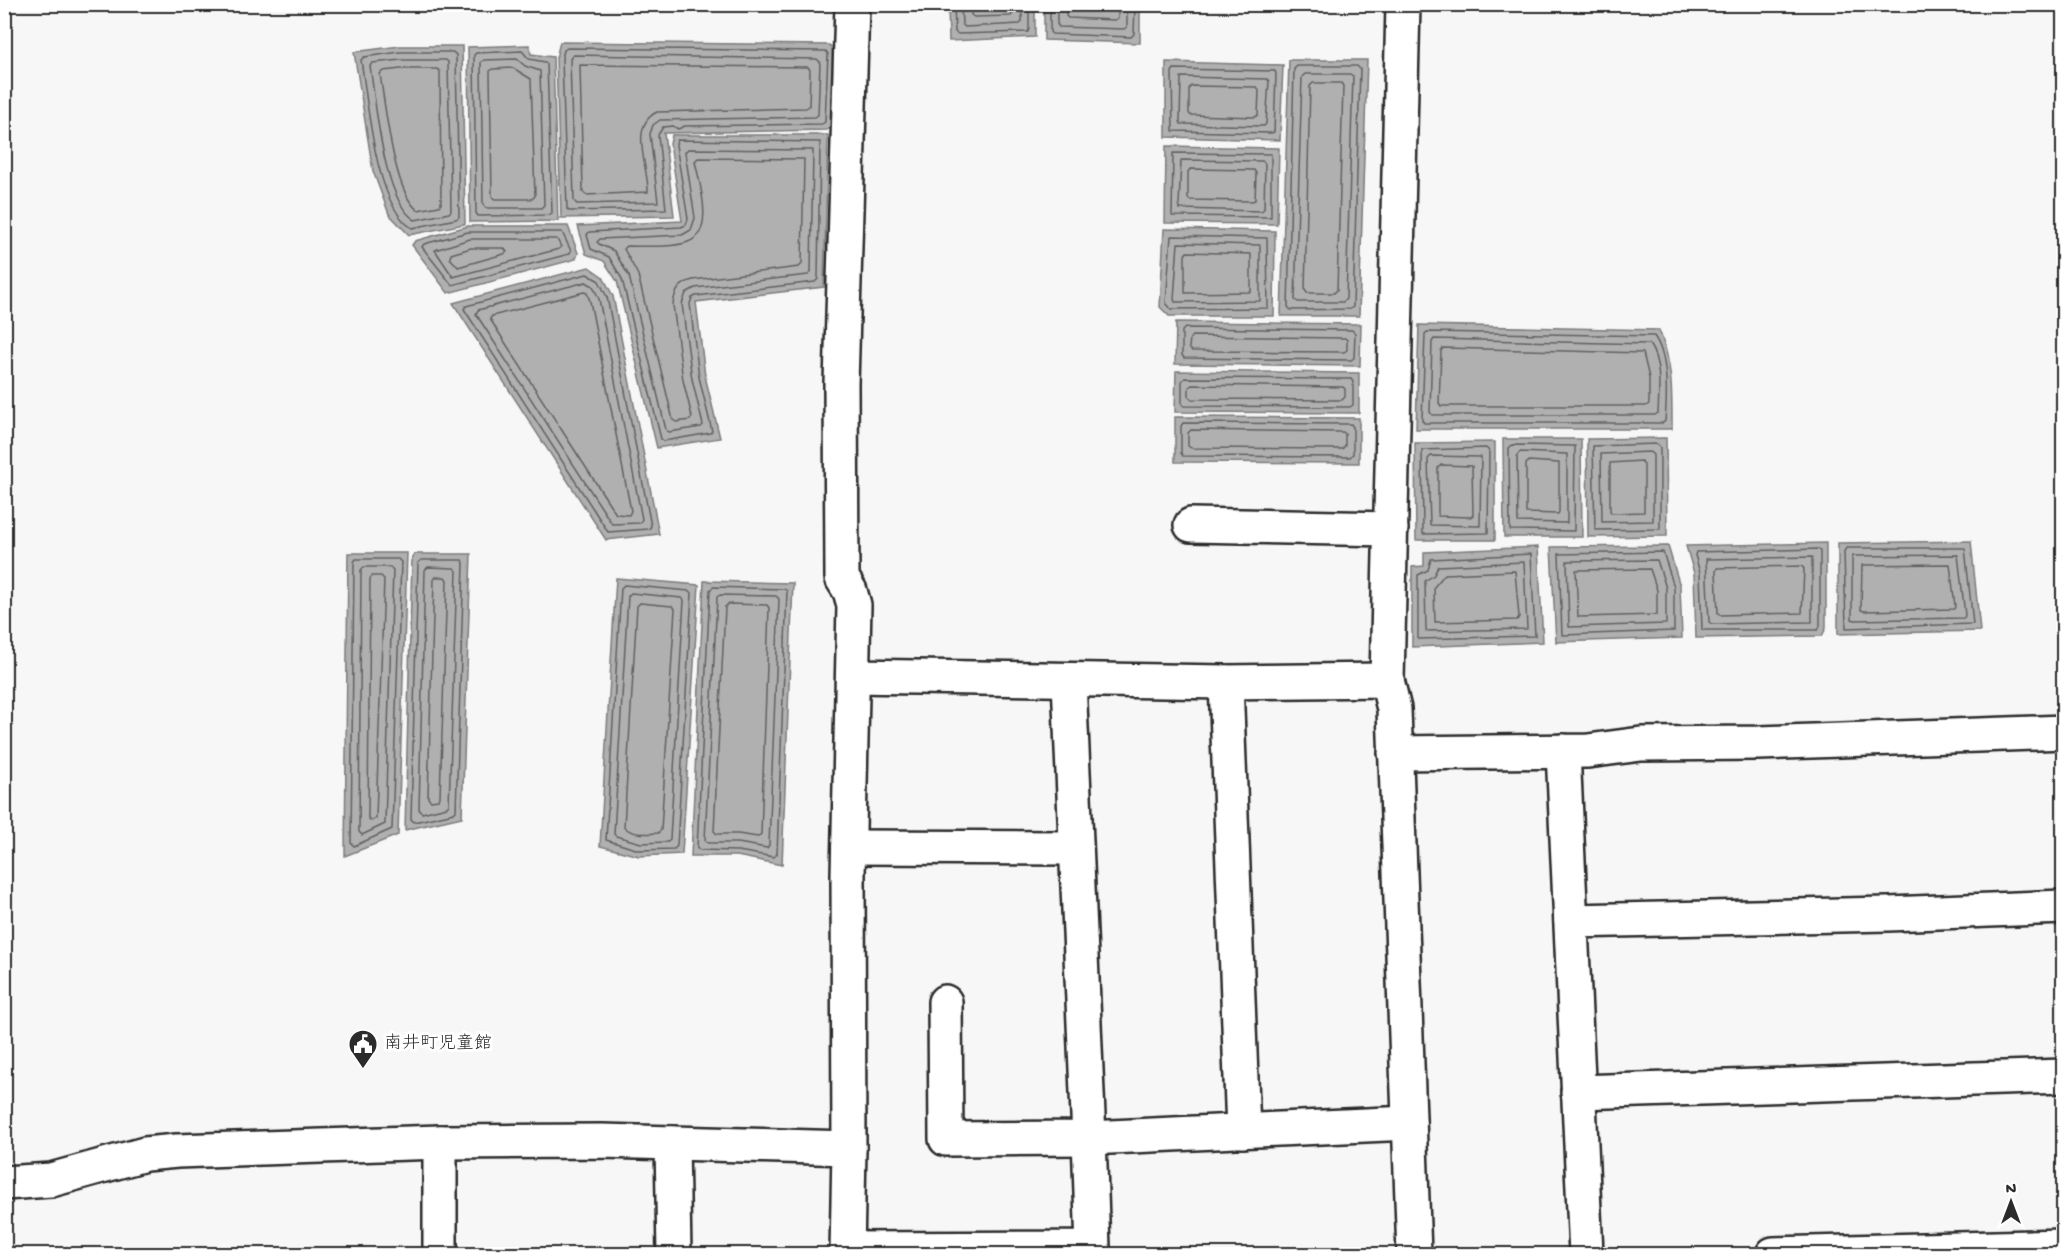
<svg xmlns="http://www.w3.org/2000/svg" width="2068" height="1259" viewBox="0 0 2068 1259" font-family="'Gochi Hand','Klee One',sans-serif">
<rect width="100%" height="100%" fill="#f7f7f7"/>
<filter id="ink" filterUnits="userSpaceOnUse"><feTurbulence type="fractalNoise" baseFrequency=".0167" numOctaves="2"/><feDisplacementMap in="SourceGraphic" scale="12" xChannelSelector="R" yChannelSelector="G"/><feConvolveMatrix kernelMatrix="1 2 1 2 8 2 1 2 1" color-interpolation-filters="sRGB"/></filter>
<g filter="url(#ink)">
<g fill="#b0b0b0" stroke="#7b7b7b" stroke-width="1.5">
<polygon points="948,5 1035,5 1035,37 949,41"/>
<polygon points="1044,5 1140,5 1140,43 1044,40"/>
<polygon points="560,42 829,45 834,49 831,127 827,130 664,133 674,216 561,218 556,58"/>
<polygon points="529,45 531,54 553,57 558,221 470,222 468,47"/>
<polygon points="400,46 462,46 465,224 409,235 389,214 373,171 354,52"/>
<polygon points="1289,60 1367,60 1359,316 1281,316"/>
<polygon points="1166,62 1283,65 1280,140 1166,137"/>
<polygon points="672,135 828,135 824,287 696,302 705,376 720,438 657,448 617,281 604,261 586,254 578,226 682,221 670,144"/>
<polygon points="1166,146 1279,148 1277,224 1165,223"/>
<polygon points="468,226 568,226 578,253 576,259 448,293 412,245 415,241"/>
<polygon points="1164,229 1275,231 1274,316 1169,316 1160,307"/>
<polygon points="589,267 603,277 613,296 659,534 606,540 453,303"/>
<polygon points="1176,322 1361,324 1360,366 1175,364"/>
<path d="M1419,325l240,5c14,34 13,63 13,99h-256z"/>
<polygon points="1176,371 1359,373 1359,413 1175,412"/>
<polygon points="1175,417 1359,418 1359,463 1175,462"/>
<polygon points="1666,438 1667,536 1588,537 1587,439"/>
<polygon points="1503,439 1581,439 1582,537 1504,537"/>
<polygon points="1495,442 1495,540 1416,540 1415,443"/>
<polygon points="1971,541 1980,631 1838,634 1838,543"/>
<polygon points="1826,543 1826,628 1822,636 1696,638 1694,573 1686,546"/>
<polygon points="1668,546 1680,586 1682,638 1556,642 1551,547"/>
<polygon points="1538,547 1543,642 1412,647 1412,567 1424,566 1424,552"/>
<polygon points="348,553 407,553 398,835 345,856"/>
<polygon points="415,554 471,554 462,817 405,830 412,558"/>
<polygon points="616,578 699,585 682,854 639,856 600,846"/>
<polygon points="704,581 793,583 782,865 737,856 691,856"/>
</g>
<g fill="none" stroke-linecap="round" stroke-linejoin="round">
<g stroke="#606060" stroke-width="1.5">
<polyline points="954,4 955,32 958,34 1028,32 1029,29 1029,4"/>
<polyline points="961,4 962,24 965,27 1020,24 1022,22 1022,4"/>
<polyline points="971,4 971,15 974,17 1011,16 1013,13 1013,4"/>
<polyline points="1050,4 1050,32 1052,34 1131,37 1134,34 1135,4"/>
<polyline points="1057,4 1057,24 1059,27 1124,29 1127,27 1127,4"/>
<polyline points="1066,4 1066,16 1068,18 1115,20 1118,18 1118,4"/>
<polygon points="567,48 826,51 828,54 825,122 822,124 685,126 678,129 673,126 663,127 658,135 666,209 569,211 567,209 562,59 564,50"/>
<polygon points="522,51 529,59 545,62 547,64 552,213 549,215 478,216 476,213 474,55 476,53"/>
<path d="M400,52h53l3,3 3,162 -3,2 -44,9c-37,-22 -44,-126 -51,-168l3,-3z"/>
<polygon points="573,55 817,59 820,62 818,115 815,117 660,120 653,125 650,134 658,202 577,204 574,201 570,59"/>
<polygon points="517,59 525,66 540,71 544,205 541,208 486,208 483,205 481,62 484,60"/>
<path d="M401,60h45l2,2 3,149 -2,2 -34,7c-32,-19 -39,-117 -45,-154l2,-3z"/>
<path d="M580,65l228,2 2,3 -1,36 -3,2 -149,4c-29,14 -8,56 -9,80l-62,3 -3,-3z"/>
<polygon points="1297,66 1357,66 1360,69 1353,307 1350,309 1291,310 1288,307 1294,69"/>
<polygon points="513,68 531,79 535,196 532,199 494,199 492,196 490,71 493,69"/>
<path d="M401,69h36l3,2 1,133 -2,2 -21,4c-24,-15 -33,-106 -38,-136l3,-3z"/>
<polygon points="1174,69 1275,71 1276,74 1274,132 1271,133 1173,131 1172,72"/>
<polygon points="1305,74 1350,74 1353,76 1346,299 1343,302 1298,302 1295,300 1302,77"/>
<polygon points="1181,77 1267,79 1269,81 1266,124 1264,126 1181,124 1180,121"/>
<polygon points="1313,83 1341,83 1343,86 1337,290 1334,293 1307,293 1305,290 1310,86"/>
<polygon points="1191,86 1257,87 1259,90 1258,115 1255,117 1190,115 1189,113 1189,89"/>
<polygon points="677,140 820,142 818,279 815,282 696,296 692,298 690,304 699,377 712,431 710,433 664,441 661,439 622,279 609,257 591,249 587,235 589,232 681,227 686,225 688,219 676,145"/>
<polygon points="688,149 813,150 811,272 808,275 695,288 686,293 682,304 692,379 703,425 701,427 669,432 666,430 629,276 614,251 599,244 597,242 600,239 682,235 691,230 695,218 685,152"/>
<polygon points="1173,153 1271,154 1271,217 1172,216"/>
<path d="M698,158l106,1 -2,105 -3,3 -106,13c-13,3 -19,12 -20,25l10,75 9,37 -2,3 -14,2 -3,-2 -35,-145 -14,-26 3,-3c18,0 45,2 61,-4 28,-9 11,-60 7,-81z"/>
<polygon points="1181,160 1263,161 1265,164 1264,209 1261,211 1180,209 1179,206"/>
<polygon points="1190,169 1254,170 1256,173 1255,200 1252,201 1189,200 1188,197 1188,172"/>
<polygon points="562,232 571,251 569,254 452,285 422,247 424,244 468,232"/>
<polygon points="1171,236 1267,238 1268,308 1171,309 1166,303"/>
<polygon points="470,239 557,239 561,247 559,249 453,277 435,250"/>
<polygon points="1178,243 1260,245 1260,301 1175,302 1174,299"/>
<polygon points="471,248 504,248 507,252 504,254 458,267 450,258 451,254"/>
<polygon points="1187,252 1251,254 1251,292 1185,293 1185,255"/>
<polygon points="587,274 599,281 607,297 651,526 649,529 608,532 464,309 466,306"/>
<polygon points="586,282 593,286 599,299 642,519 640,523 612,524 476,314 478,310"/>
<polygon points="584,292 587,293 590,301 631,511 629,515 616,514 490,319 492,316"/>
<polygon points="1185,328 1352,330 1355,333 1354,358 1351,360 1184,358 1182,355 1182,331"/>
<path d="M1427,332l227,4c15,21 13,60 11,85l-2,2h-239l-2,-3 3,-86z"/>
<polygon points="1192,336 1345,338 1347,340 1347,350 1344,352 1192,351 1189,348 1190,338"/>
<path d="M1434,339l215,5c13,18 10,48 9,69l-3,2h-223l-2,-3 2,-70z"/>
<polygon points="1443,348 1643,353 1649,378 1649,404 1646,406 1441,406 1439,403 1441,351"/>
<polygon points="1185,378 1351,379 1353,382 1353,405 1350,407 1184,406 1182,404 1182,381"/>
<polygon points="1192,385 1343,387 1345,389 1345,397 1342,400 1192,399 1189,396 1189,387"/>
<polygon points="1183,423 1351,424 1353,427 1353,454 1350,457 1183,456 1181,453 1181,426"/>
<polygon points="1191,430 1343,432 1345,434 1345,446 1342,449 1191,448 1188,446 1188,433"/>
<polygon points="1657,444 1660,447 1660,529 1595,530 1593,446"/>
<polygon points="1512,445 1575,446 1574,531 1510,530 1509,448"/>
<polygon points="1486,448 1489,451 1488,533 1423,534 1422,450"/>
<polygon points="1520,452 1567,454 1567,523 1518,522 1517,455"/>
<polygon points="1650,452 1653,455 1653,521 1602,522 1601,454"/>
<polygon points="1431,456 1481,457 1480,526 1430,525 1428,459"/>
<polygon points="1529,461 1559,463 1559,512 1558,514 1526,513 1526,464"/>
<polygon points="1641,461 1644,464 1644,512 1612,513 1610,511 1610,463"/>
<polygon points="1441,465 1472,466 1473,515 1471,517 1438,516 1438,468"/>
<polygon points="1847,548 1965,548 1973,624 1846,628 1844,551"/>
<polygon points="1819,549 1820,552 1820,626 1818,630 1702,630 1700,573 1695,555 1696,552"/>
<polygon points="1663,552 1674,587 1674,631 1562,635 1559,554"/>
<polygon points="1531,554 1535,636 1418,639 1418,575 1428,570 1431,559"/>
<polygon points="1958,555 1965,615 1964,618 1855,620 1852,619 1852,559 1853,556"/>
<polygon points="1812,557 1812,622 1712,624 1709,622 1706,559"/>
<polygon points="356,559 398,559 401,562 392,829 354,846 351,843 354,562"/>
<polygon points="421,560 462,560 464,563 456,811 454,813 414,822 411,819 418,563"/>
<polygon points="1657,560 1666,588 1666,624 1569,627 1567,561"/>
<polygon points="1524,562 1527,629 1426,631 1425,581 1434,575 1438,566"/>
<polygon points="1950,564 1955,606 1954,609 1864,611 1861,610 1862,565"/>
<polygon points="1802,566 1804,569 1802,613 1720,615 1718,613 1716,571 1717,568"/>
<polygon points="364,567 390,567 393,570 385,824 362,835 359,832 361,570"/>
<polygon points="428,567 454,568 457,571 449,805 447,807 422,813 419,809 425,570"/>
<polygon points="1650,569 1657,590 1657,615 1578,617 1576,570"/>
<polygon points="1515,571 1519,617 1517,620 1435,622 1434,587 1445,574"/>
<polygon points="372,576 381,576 384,579 376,818 371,821 368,818 370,579"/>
<polygon points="436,577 445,577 447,580 440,797 438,800 431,801 428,798 434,579"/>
<polygon points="624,585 689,591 692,593 677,846 674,849 639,850 606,840 621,588"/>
<polygon points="713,587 784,589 787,591 777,854 774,857 738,851 700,850 697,848 710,590"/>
<polygon points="631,593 682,598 684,600 670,839 667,842 641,843 616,836 614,834 628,596"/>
<polygon points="720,595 776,596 779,599 769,845 767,848 738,843 708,843 705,840 717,597"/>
<path d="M640,603l32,3 3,3 -14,221 -3,3c-12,1 -25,2 -34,-6l13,-221z"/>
<polygon points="728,604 767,605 769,608 761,834 758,837 738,834 717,834 714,831 725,607"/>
</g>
<g stroke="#2b2b2b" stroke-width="38">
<g id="minor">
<polyline points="1191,525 1391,529"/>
<polyline points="853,676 1226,682 1387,680 1394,709 1414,1254"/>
<polyline points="1226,682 1243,1131"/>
<polyline points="1563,751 1586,1254"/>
<polyline points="1395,753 1588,751 1641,744 1759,743 2064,732"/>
<polyline points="849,847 1076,848"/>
<polyline points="1571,921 1888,914 2064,907"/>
<polyline points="945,1002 946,1139 1089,1138 1069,681"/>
<polyline points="1578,1092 2064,1076"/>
<polyline points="440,1142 440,1254"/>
<polyline points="672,1143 674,1254"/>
<polyline points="4,1183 51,1180 145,1154 177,1151 440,1142 602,1141 849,1148"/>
<polyline points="847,1249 1093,1248 1089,1138 1409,1123"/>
<polyline points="847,1254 849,1148 848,875 854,605 850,591 842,578 841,384 852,4"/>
<polyline points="1773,1254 2064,1246"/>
</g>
</g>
<g stroke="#2b2b2b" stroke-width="38">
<polyline id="tertiary" points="1387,680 1403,4"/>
</g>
<use href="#minor" stroke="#fff" stroke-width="33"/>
<use href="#tertiary" stroke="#fff" stroke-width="33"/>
</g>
</g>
<defs>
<g id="civic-pin" transform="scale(1.5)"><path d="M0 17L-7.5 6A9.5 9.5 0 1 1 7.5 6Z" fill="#2b2b2b" stroke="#fff"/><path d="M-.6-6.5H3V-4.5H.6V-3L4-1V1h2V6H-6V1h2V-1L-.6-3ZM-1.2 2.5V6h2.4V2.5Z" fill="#fff"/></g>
</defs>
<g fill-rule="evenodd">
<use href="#civic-pin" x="363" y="1044"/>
</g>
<g text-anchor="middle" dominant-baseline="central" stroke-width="6" stroke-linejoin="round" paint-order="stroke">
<g font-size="18" fill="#2b2b2b" stroke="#fff" text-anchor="start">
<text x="384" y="1044">南井町児童館</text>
</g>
</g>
<rect width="2068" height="1259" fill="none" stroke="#fff" stroke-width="24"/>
<rect x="12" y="12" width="2044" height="1235" fill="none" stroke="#2b2b2b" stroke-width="2" filter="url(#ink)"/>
<g transform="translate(2011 1202)" stroke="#ffffff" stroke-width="4.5" paint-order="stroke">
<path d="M0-4.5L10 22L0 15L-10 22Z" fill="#2b2b2b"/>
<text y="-9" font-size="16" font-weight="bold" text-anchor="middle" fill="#2b2b2b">N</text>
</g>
</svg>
